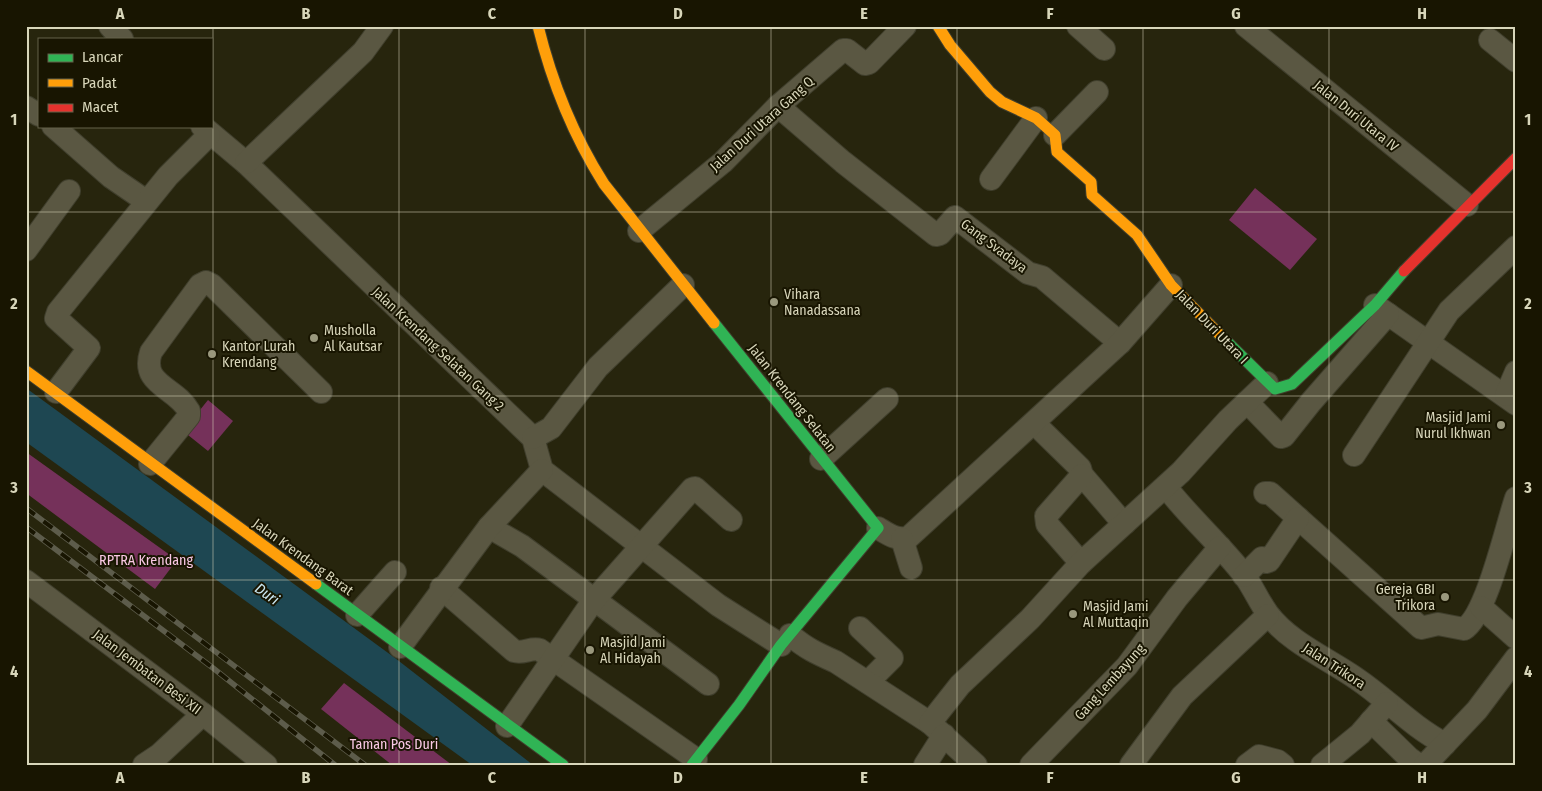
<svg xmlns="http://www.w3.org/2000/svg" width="1542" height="791" viewBox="0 0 1542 791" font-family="'Fira Sans Condensed',sans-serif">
<rect width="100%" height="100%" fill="#27250d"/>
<g fill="#75315a">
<polygon points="1255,188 1317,239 1290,270 1229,220"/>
<polygon points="208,400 233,421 208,451 183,431"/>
<polygon points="26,452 177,560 155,589 26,493"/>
<polygon points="344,683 452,765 392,765 321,709"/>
</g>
<polygon fill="#1e4752" points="26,388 395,658 533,765 472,765 26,442"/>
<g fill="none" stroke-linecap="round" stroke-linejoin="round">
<g stroke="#403f2d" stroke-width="24">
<g id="street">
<polyline points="110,26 122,39"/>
<polyline points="1078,26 1104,49"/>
<polyline points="1246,26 1467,205"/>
<polyline points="1490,40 1516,61"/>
<polyline points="778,106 843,162 936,235 940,234 955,217 1028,273 1042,277 1120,343"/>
<polyline points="26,107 39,115"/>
<polyline points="53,126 111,177 146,201"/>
<polyline points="202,126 246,163 533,438 542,470 718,605 781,645"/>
<polyline points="1055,135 1097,92"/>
<polyline points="246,163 363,52 382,26"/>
<polyline points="991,179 1036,118"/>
<polyline points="639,231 723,162 778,106 843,50 847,50 865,64 869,63 905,26"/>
<polyline points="26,250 69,191"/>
<polyline points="1375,305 1516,404"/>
<polyline points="56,392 89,348 56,318 58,312 168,176 209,135"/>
<polyline points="1506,395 1516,372"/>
<polyline points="1247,402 1281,437 1284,436 1311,402 1388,314"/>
<polyline points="1034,423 1080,468 1082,475 1124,524"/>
<polyline points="533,438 551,428 598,367 683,285"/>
<polyline points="1354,455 1449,311 1516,247"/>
<polyline points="821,459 887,399"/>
<path d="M150,464l39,-48v-5c-13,-24 -49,-26 -38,-59l49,-67 6,-3 6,3 109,107"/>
<path d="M1166,487c24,31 54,57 78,88 9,12 15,27 24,39 22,29 59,44 89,65 31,21 54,47 88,65"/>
<path d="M1265,493h5l151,135 17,-4 26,5c23,-14 42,-102 52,-131"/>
<polyline points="489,527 522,546 708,684"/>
<path d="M878,528c10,6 19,13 31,9l211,-194 51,-58"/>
<polyline points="902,539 911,568"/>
<polyline points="1081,563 1047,524 1046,516 1082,475"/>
<polyline points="1244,576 1262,558 1266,562 1269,561 1298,518"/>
<polyline points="26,581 203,714 266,765"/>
<path d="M441,588l73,63c10,3 17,-4 26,-1l156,109"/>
<polyline points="1481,607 1516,638"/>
<polyline points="357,615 395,572"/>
<polyline points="860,628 892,658 868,682"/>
<path d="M790,635c17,14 26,18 46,27l94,61 46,42"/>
<polyline points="400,647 489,527 542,470"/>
<polyline points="1371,721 1409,758 1419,765"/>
<polyline points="930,723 960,685 1030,619 1081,563 1181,472 1228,420 1267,383"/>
<polyline points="507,726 593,601 692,489 695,488 731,520"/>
<polyline points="144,765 159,755 203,714"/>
<polyline points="925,765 944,735"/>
<polyline points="1031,765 1127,666 1177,598 1220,547"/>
<polyline points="1131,765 1182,696 1268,615"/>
<polyline points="1247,765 1259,756 1278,761 1283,765"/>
<polyline points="1322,765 1360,734 1387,703"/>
<polyline points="1425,765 1477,710 1516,658"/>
</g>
</g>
<g stroke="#403f2d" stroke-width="13">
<g id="fast">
<polyline points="1219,334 1275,389 1292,384 1375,305 1404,271"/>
<polyline points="316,584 563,765"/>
<polyline points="692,765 739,705 781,645 878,528 714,323"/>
</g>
</g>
<g stroke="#403f2d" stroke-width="13">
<g id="slow">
<path d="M538,26c14,57 35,109 66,158l110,139"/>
<polyline points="938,26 950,45 990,92 1002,102 1036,118 1055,135 1057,152 1091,182 1092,195 1137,235 1171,285 1219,334"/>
<polyline points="26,371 316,584"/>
</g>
</g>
<g stroke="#403f2d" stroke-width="13">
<polyline id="jam" points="1404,271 1516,158"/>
</g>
<use href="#street" stroke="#5a5742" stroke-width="22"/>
<use href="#fast" stroke="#30b455" stroke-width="11"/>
<use href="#slow" stroke="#ff9f0a" stroke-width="11"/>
<use href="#jam" stroke="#e5322d" stroke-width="11"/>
<g stroke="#5d5c4b" stroke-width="5.5">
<g id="rail">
<polyline points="26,508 365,765"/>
<polyline points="26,527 213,668 335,765"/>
</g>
</g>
<use href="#rail" stroke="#181501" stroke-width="4" stroke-dasharray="11" stroke-linecap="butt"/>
</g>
<path fill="none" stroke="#d8d6ba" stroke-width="1" stroke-opacity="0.55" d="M213,26v739M399,26v739M585,26v739M771,26v739M957,26v739M1143,26v739M1329,26v739M26,212h1490M26,396h1490M26,580h1490"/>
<g fill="#9a987d" stroke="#181501" stroke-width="2">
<circle cx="774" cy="302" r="5"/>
<circle cx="314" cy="338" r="5"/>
<circle cx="212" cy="354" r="5"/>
<circle cx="1501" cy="425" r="5"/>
<circle cx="1445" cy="597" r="5"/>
<circle cx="1073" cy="614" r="5"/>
<circle cx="590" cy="650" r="5"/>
</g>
<g text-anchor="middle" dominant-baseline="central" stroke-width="4" stroke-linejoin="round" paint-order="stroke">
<g font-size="14" fill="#d8d6ba" stroke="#181501">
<text transform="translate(1356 116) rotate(39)">Jalan Duri Utara IV</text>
<text transform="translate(762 124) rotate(-42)">Jalan Duri Utara Gang Q</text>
<text transform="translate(994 246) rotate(37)">Gang Svadaya</text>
<text transform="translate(1212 327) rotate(46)">Jalan Duri Utara I</text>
<text transform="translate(438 349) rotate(43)">Jalan Krendang Selatan Gang 2</text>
<text transform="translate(792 398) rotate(52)">Jalan Krendang Selatan</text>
<text transform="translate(303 557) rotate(36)">Jalan Krendang Barat</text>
<text transform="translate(1334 666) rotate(33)">Jalan Trikora</text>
<text transform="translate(147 672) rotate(37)">Jalan Jembatan Besi XII</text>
<text transform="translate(1110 682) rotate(-48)">Gang Lembayung</text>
</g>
<g font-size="14" fill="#d8d6ba" stroke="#181501" text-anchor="start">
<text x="784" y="294">Vihara<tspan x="784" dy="16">Nanadassana</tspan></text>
<text x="324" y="330">Musholla<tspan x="324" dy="16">Al Kautsar</tspan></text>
<text x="222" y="346">Kantor Lurah<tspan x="222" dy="16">Krendang</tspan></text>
<text x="1491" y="417" text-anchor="end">Masjid Jami<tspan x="1491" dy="16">Nurul Ikhwan</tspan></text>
<text x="1435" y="589" text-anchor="end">Gereja GBI<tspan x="1435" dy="16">Trikora</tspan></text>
<text x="1083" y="606">Masjid Jami<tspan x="1083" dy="16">Al Muttaqin</tspan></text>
<text x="600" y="642">Masjid Jami<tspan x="600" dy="16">Al Hidayah</tspan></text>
</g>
<g font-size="14" fill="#fac8e5" stroke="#181501">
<text x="146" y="560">RPTRA Krendang</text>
<text x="394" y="744">Taman Pos Duri</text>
</g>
<g font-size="15" font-style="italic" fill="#cbe8f3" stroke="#181501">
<text transform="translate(267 594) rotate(35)">Duri</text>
</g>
</g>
<rect width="1542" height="791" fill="none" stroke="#181501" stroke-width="55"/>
<rect x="38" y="38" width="175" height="90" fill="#181501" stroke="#65624b"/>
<rect x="48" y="54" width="25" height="8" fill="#30b455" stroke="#65624b"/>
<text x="82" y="62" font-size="15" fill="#d8d6ba">Lancar</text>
<rect x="48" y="79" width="25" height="8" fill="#ff9f0a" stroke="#65624b"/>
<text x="82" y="88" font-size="15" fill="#d8d6ba">Padat</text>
<rect x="48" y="104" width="25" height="8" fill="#e5322d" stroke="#65624b"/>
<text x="82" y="112" font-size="15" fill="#d8d6ba">Macet</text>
<rect x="28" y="28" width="1486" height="736" fill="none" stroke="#d8d6ba" stroke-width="2"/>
<g font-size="16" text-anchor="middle" font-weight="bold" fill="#d8d6ba">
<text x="120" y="19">A</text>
<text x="306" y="19">B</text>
<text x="492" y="19">C</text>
<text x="678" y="19">D</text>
<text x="864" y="19">E</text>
<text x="1050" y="19">F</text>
<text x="1236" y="19">G</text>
<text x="1422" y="19">H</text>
<text x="14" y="125">1</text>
<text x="1528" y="125">1</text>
<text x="14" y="309">2</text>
<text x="1528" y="309">2</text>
<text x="14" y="493">3</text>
<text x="1528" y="493">3</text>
<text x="14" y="677">4</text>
<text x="1528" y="677">4</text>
<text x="120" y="783">A</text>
<text x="306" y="783">B</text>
<text x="492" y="783">C</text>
<text x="678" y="783">D</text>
<text x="864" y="783">E</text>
<text x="1050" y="783">F</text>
<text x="1236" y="783">G</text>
<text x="1422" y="783">H</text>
</g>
</svg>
